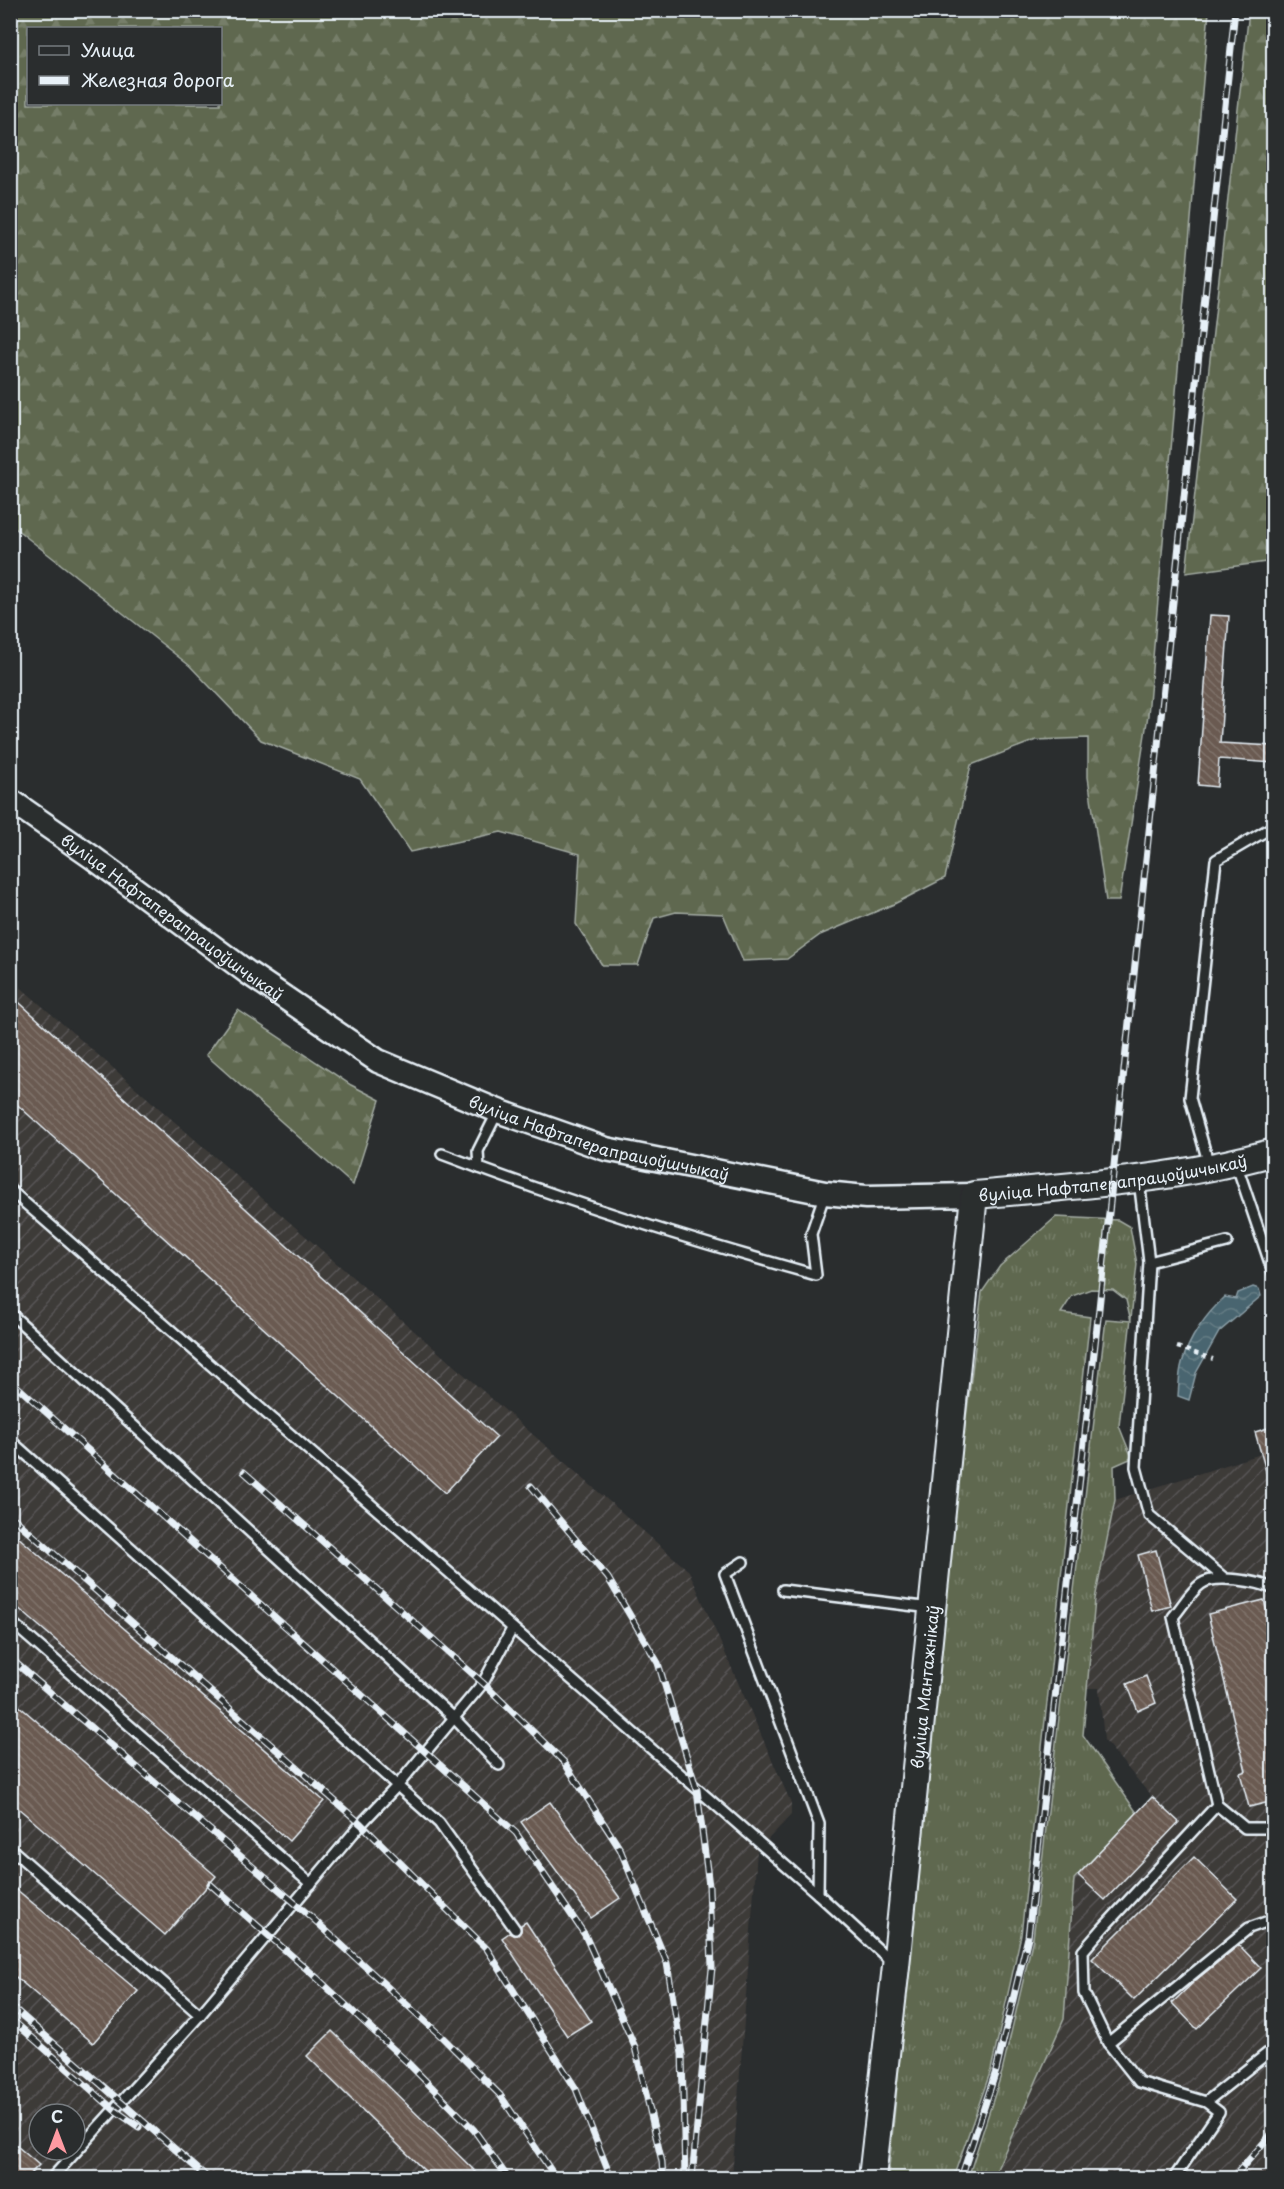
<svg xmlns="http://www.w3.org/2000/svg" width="1284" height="2189" viewBox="0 0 1284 2189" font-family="'Playpen Sans',sans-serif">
<defs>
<pattern id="industrial-furrows" width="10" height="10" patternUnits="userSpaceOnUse" patternTransform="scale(1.5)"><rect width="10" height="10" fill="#3d3a38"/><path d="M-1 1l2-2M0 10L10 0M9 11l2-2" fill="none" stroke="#595756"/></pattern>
<pattern id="grass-tufts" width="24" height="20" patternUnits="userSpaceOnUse" patternTransform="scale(1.5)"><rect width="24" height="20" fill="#5f684f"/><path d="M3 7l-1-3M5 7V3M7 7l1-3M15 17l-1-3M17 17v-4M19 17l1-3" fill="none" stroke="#767e69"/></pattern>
<pattern id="forest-firs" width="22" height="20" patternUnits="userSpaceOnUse" patternTransform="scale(1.5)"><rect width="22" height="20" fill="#5f684f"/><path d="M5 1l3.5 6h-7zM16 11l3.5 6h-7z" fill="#767e69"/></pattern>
<pattern id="water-waves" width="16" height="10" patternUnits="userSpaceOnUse" patternTransform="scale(1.5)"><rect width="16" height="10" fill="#4a656f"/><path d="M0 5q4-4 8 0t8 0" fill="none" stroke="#647c84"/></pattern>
<pattern id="building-back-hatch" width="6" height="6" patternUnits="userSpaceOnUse" patternTransform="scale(1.5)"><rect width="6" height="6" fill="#6a5a51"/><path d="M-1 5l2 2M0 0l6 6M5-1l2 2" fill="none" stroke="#7f726b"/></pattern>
</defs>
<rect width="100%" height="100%" fill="#2a2d2e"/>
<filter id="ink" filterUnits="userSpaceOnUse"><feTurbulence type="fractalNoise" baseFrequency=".0167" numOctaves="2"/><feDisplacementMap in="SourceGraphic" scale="12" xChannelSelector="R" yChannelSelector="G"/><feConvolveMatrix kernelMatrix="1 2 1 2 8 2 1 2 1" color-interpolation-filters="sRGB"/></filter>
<g filter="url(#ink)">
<g fill="url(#industrial-furrows)" fill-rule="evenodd">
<path d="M10,978l679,593 102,232v12l-34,36 -25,327h-721zM39,2114h36v36h-36z"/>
<polygon points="1273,1426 1273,2178 993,2178 1064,2019 1074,1879 1152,1797 1104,1740 1099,1688 1086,1688 1095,1599 1115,1500 1261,1454 1255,1432"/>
</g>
<polygon fill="url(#grass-tufts)" stroke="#a4aca4" stroke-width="1.5" points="1056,1217 1118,1220 1130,1227 1137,1264 1119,1426 1132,1458 1114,1466 1115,1500 1095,1599 1083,1735 1137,1813 1074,1879 1064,2019 993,2178 968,2178 1002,2072 1033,1938 1106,1319 1131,1321 1126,1300 1113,1290 1091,1289 1072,1296 1061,1313 1090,1317 1021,1935 991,2070 953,2178 888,2178 950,1544 982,1292 1000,1266"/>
<g fill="url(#forest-firs)" stroke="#a4aca4" stroke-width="1.5" fill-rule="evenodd">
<path d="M10,11h1199l-61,704 -29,186h-13l-18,-124v-39l-52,2 -65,25 -26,113 -51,26 -74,31 -33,24 -44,2 -20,-47 -47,-2 -22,6 -16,47h-36l-26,-41 4,-70 -79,-22 -91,20 -50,-73 -99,-39 -71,-74 -179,-141zM28,28h192v76h-192z"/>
<polygon points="1249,11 1274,11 1273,561 1186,573"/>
<polygon points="238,1010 351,1085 380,1100 353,1185 206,1055"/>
</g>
<path fill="url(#water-waves)" stroke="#899da6" stroke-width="1.5" d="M1253,1287l6,2 2,7 -42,36 -23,41 -7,27 -11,-4c1,-11 1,-23 4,-33 7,-25 24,-49 43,-66l11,2 2,-6z"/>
<g fill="url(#building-back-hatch)" stroke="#e8f1f8" stroke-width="1.5">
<polygon points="1210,615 1229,616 1220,743 1274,746 1274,763 1219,759 1217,787 1198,785"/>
<polygon points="10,994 497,1437 445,1493 10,1098"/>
<polygon points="1274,1426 1274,1481 1269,1482 1255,1432"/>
<polygon points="10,1530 324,1801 289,1841 10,1601"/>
<polygon points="1156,1550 1171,1606 1152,1611 1138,1555"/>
<polygon points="1264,1600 1274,1638 1274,1801 1249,1807 1240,1773 1246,1771 1208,1614"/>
<polygon points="1146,1676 1156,1703 1138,1711 1127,1684"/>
<polygon points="10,1698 216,1876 165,1935 10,1801"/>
<polygon points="1152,1797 1179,1822 1105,1900 1078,1875"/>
<polygon points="550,1802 620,1898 591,1918 521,1822"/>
<polygon points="1194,1857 1237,1899 1134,2000 1092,1959"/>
<polygon points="10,1884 138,1991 93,2043 10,1972"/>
<polygon points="526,1922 591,2021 567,2036 502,1938 509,1933 513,1935 518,1935 521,1931 521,1925"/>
<polygon points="1239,1945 1261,1968 1197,2029 1172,2003 1196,1980"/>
<polygon points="332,2031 482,2178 432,2178 307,2056"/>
<polygon points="10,2140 39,2165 26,2178 10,2178"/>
</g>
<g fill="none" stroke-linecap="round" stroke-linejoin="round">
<g stroke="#e8f1f8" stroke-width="14">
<g id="service">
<path d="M442,1154c123,47 247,86 374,121l-5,-41 14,-41"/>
<polyline points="1236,1163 1274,1275"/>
<polyline points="1209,1165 1190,1098 1216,860 1274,826"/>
<polyline points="479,1168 478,1151 498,1111"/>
<polyline points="1139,1180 1149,1262 1136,1467 1149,1515 1224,1578"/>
<polyline points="10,1190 818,1894 893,1963"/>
<polyline points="1149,1262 1227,1242"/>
<polyline points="10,1313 454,1718 499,1765"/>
<polyline points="10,1440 439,1823 515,1929"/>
<polyline points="743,1562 725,1574 819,1824 818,1894"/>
<path d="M1274,1589c-16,-8 -59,-15 -73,-5 -11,8 -19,23 -28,33l44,188 28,23h29"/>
<polyline points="783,1590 931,1608"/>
<polyline points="10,1621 311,1884"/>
<polyline points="10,1848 200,2015"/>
<polyline points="1108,2043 1249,1928 1274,1919"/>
<polyline points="1206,2102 1274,2048"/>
<polyline points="52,2178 200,2015 361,1824 398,1785 483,1683 512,1629"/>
<polyline points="1174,2178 1219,2112 1206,2102 1139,2082 1108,2043 1084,1993 1083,1951 1103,1928 1217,1805"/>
</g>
</g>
<g stroke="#e8f1f8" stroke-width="27">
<g id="tertiary">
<path id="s1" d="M10,800l82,57 155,115 131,89 120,50 108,38 219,44 41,4 108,-2"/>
</g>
</g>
<g stroke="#e8f1f8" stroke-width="30">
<g id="secondary">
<path id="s2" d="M872,2178l24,-212 78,-771c100,-9 202,-15 300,-43"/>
</g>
</g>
<polyline stroke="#e8f1f8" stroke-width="4" stroke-dasharray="4.5 4.5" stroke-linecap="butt" points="1177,1347 1213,1359"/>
<use href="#service" stroke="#2a2d2e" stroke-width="9"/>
<use href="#tertiary" stroke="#2a2d2e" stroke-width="22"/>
<use href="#secondary" stroke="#2a2d2e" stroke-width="26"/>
<g stroke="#e8f1f8" stroke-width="7">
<g id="rail">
<polyline points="10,1380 516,1833 585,1935 635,2047 662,2162 663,2178"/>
<polyline points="244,1472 483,1683 564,1762 620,1849 667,1963 682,2054 685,2178"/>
<polyline points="531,1486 608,1578 658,1663 697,1790 709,1886 712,1968 692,2178"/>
<polyline points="10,1515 361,1824 487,1949 576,2089 611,2178"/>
<polyline points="10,1658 310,1916 441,2036 500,2095 556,2178"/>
<polyline points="210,1884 317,1978 407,2062 474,2130 508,2178"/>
<polyline points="10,2005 208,2178"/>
<polyline points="10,2018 113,2109 139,2127"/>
<polyline points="961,2178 996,2071 1028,1937 1098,1318 1235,10"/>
<polyline points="1233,2178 1274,2131"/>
</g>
</g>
<use href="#rail" stroke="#2a2d2e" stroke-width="4.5" stroke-dasharray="14" stroke-linecap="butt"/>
</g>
</g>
<g text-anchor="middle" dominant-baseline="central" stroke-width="4.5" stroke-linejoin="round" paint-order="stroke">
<g font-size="16" fill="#e8f1f8" stroke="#2a2d2e">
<text stroke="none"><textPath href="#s1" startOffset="200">вуліца Нафтаперапрацоўшчыкаў</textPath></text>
<text stroke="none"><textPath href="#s1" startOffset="686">вуліца Нафтаперапрацоўшчыкаў</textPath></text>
<text stroke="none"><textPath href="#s2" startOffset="1128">вуліца Нафтаперапрацоўшчыкаў</textPath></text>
<text stroke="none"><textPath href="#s2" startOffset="494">вуліца Мантажнікаў</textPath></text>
</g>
</g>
<rect width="1284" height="2189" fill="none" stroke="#2a2d2e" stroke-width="36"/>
<rect x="18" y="18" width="1248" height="2153" fill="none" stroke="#e8f1f8" stroke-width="2" filter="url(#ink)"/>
<rect x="27" y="27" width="195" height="78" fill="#2a2d2e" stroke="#767b7f" stroke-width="1.5"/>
<rect x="39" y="46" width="30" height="9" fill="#2a2d2e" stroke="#767b7f" stroke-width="1.5"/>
<text x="81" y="57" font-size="18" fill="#e8f1f8">Улица</text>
<rect x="39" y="76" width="30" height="9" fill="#e8f1f8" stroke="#767b7f" stroke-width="1.5"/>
<text x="81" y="87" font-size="18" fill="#e8f1f8">Железная дорога</text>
<g transform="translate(57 2132)"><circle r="28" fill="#2a2d2e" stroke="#767b7f" stroke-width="1.5"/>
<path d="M0-4.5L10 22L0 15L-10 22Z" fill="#ff9aa2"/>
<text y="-9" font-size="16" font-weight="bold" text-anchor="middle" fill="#e8f1f8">С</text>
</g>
</svg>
